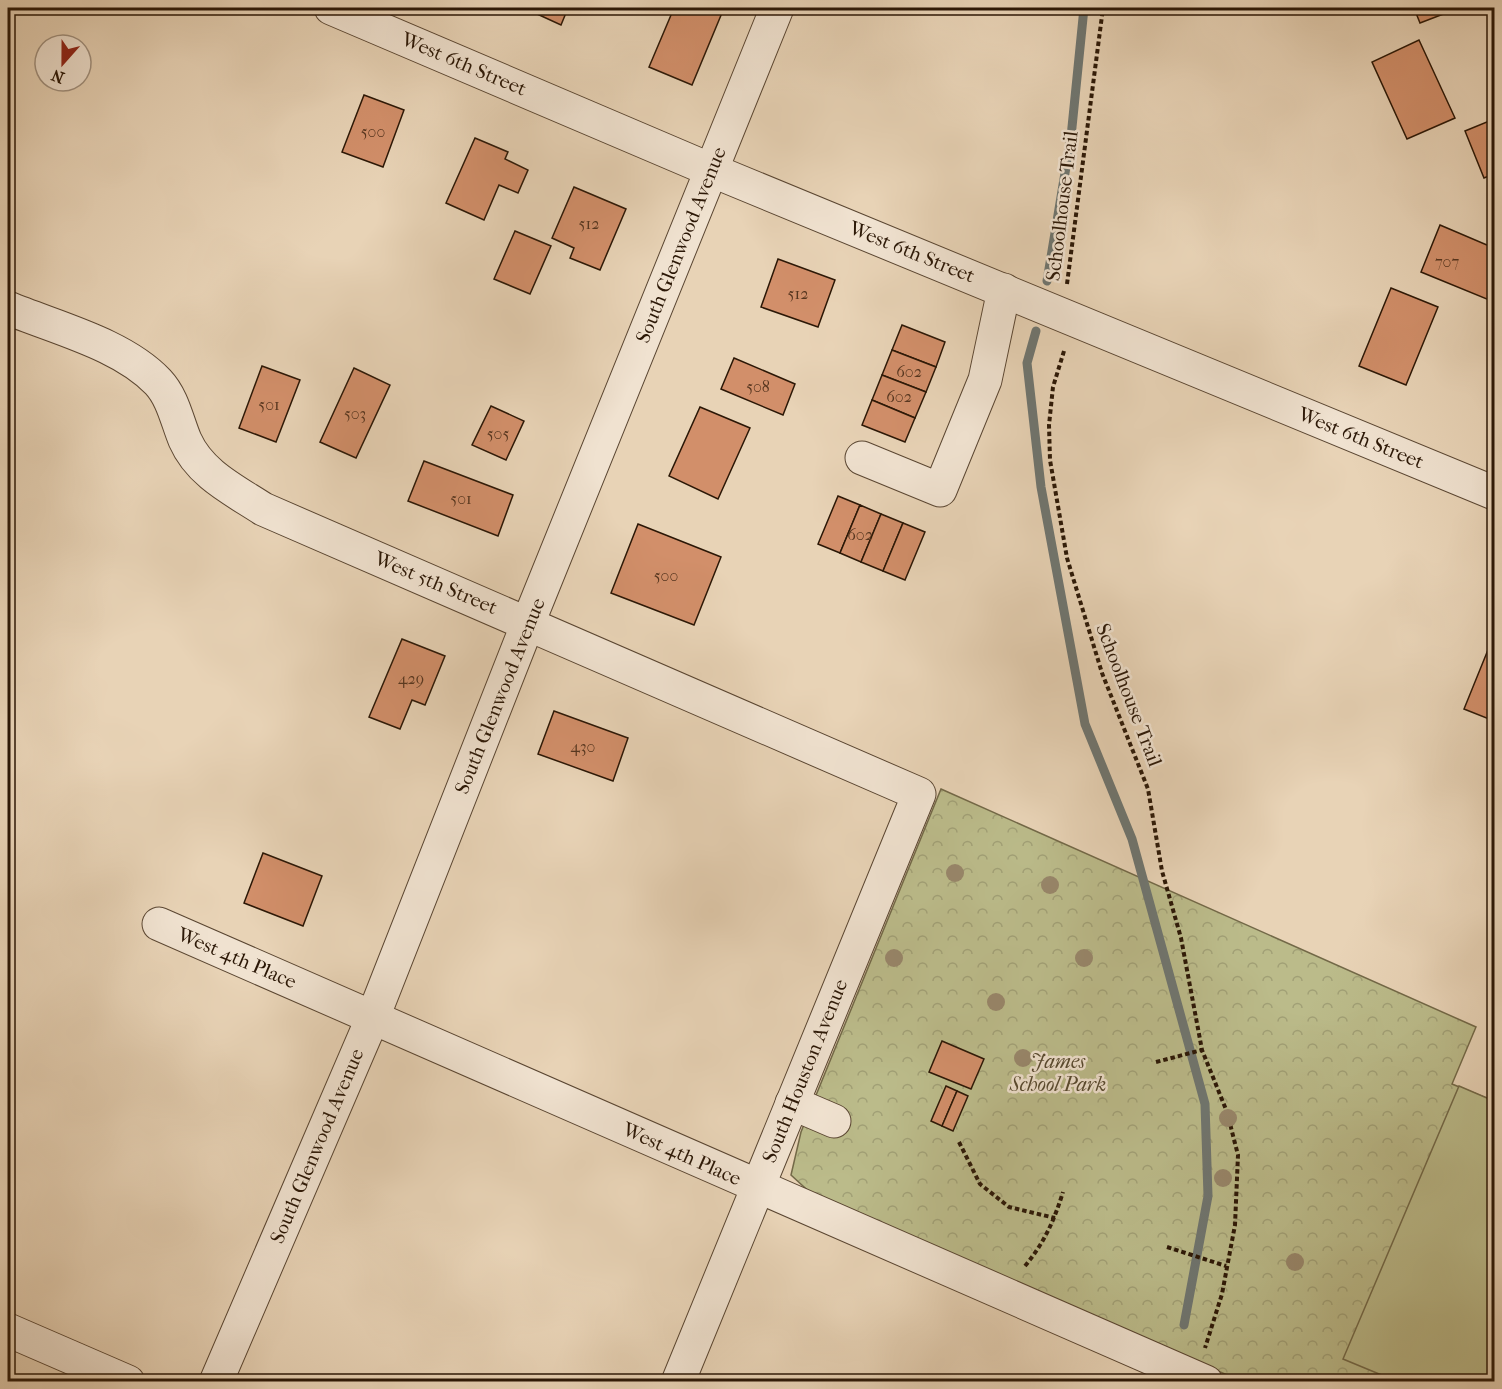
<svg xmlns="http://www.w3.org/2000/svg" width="1502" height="1389" viewBox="0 0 1502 1389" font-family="'IM FELL French Canon',serif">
<defs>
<pattern id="park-crowns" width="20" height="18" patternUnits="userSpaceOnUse" patternTransform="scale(1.5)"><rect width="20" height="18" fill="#bbbb8a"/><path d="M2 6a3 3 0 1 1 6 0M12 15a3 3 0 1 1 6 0" fill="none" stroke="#a1a076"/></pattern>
</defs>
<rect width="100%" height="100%" fill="#e8d3b6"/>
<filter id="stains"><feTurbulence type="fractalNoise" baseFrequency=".00333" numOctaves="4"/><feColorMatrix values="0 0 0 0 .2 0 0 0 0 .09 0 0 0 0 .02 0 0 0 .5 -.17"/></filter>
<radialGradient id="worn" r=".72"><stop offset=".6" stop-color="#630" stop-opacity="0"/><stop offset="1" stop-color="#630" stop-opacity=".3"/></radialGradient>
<polygon fill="url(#park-crowns)" stroke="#736948" stroke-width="1.5" points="941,789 1476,1027 1452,1084 1494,1101 1494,1381 1241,1381 815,1197 791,1175 801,1132"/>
<polygon fill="#bbbb8a" stroke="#736948" stroke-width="1.5" points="1459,1086 1494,1101 1494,1381 1396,1381 1343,1359"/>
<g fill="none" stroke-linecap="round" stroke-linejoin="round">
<g stroke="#6f7671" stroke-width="9">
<polyline points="1047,281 1071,137 1084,8"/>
<polyline points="1036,331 1027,363 1041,487 1085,724 1132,839 1205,1104 1208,1196 1184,1325"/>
</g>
</g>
<g fill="#d28f6a" stroke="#2b1706" stroke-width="1.5">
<polygon points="524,8 568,8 561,25"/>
<polygon points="674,8 724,8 692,85 649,67"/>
<polygon points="1414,8 1459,8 1420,23"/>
<polygon points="1419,40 1455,118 1407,139 1372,62"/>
<polygon points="364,95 404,110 383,167 342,152"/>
<polygon points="1494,119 1494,174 1484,178 1465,131"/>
<polygon points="475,138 508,152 505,159 528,170 518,193 499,185 484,220 446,203"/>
<polygon points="574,187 626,209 600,270 570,258 574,248 552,238"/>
<polygon points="1440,225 1494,248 1494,302 1421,272"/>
<polygon points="515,231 551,246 530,294 494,279"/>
<polygon points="778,259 835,280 818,327 761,307"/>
<polygon points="1391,288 1438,307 1406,385 1359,366"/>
<polygon points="902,325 945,342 936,367 892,350"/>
<polygon points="892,350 936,367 926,392 882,375"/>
<polygon points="734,358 795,384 783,415 721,389"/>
<polygon points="262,366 300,380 276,442 239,428"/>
<polygon points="354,368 390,385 356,458 320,442"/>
<polygon points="882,375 926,392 915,418 872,400"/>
<polygon points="872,400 915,418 905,442 862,425"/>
<polygon points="491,406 524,421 506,460 472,445"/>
<polygon points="700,407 750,428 718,499 669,476"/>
<polygon points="424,461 513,495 498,536 408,501"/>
<polygon points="838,496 860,505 840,553 818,544"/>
<polygon points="860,505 881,514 861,562 840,553"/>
<polygon points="881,514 903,523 883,571 861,562"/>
<polygon points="903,523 925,532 905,580 883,571"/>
<polygon points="638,524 721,557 694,625 611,593"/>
<polygon points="1494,635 1494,721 1464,709"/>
<polygon points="402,639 445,656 425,705 412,700 400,729 369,717"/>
<polygon points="554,711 628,738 613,781 538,754"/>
<polygon points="263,853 322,876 303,926 244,903"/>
<polygon points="942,1041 984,1059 971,1089 929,1072"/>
<polygon points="946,1086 957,1091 942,1126 931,1121"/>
<polygon points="957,1091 968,1096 953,1131 942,1126"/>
</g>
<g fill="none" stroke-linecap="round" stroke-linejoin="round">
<g stroke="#5a4632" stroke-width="35">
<g id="minor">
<polyline points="331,8 711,170 1494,493"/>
<path d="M8,308c48,20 114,36 150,74 15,16 19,39 27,58 15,34 49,50 78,69l656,285 -241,588"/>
<polyline points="862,458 940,490 985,380 1004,290"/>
<polyline points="159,924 1206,1382"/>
<polyline points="792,1103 834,1121"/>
<polyline points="8,1330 128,1382"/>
<polyline points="216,1382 373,1017 528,623 777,8"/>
</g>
</g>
<g stroke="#2b1706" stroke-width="4" stroke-dasharray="4.5 3" stroke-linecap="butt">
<polyline points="1067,284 1103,8"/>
<polyline points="1064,351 1053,387 1049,425 1050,460 1067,558 1102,673 1148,789 1162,871 1181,938 1202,1050 1227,1112 1238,1155 1235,1225 1222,1294 1205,1348"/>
<polyline points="1156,1062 1202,1050"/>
<polyline points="959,1142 980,1184 1009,1207 1055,1218"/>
<polyline points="1167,1247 1226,1266"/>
<path d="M1025,1266c19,-23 29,-45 38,-74"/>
</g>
<use href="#minor" stroke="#f0e2d0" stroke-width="33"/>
</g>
<g fill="#98876b">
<circle cx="955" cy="873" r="9"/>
<circle cx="1050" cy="885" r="9"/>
<circle cx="894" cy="958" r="9"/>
<circle cx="1084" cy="958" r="9"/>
<circle cx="996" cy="1002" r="9"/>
<circle cx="1023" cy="1058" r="9"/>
<circle cx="1228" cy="1118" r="9"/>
<circle cx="1223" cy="1178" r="9"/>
<circle cx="1295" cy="1262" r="9"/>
</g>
<g text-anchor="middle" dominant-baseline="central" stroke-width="5" stroke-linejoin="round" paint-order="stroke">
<g font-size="16" fill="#55351f">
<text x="373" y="131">500</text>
<text x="589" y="223">512</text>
<text x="1447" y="261">707</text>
<text x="798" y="293">512</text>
<text x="909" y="371">602</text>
<text x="758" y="386">508</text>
<text x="899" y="396">602</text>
<text x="269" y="404">501</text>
<text x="355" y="413">503</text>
<text x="498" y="433">505</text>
<text x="461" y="498">501</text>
<text x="860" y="534">602</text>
<text x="666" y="575">500</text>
<text x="411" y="678">429</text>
<text x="583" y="746">430</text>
</g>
<g font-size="20" fill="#2b1706" stroke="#f0e2d0">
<text transform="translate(464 64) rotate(23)">West 6th Street</text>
<text transform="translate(1062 206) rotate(-83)">Schoolhouse Trail</text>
<text transform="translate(681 245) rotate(-68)">South Glenwood Avenue</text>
<text transform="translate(912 252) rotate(22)">West 6th Street</text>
<text transform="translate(1361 438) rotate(22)">West 6th Street</text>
<text transform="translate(436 583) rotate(23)">West 5th Street</text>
<text transform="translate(1129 695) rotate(69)">Schoolhouse Trail</text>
<text transform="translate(500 696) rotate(-68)">South Glenwood Avenue</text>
<text transform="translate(237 958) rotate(23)">West 4th Place</text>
<text transform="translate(805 1071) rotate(-68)">South Houston Avenue</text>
<text transform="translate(317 1146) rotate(-67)">South Glenwood Avenue</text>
<text transform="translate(682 1154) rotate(24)">West 4th Place</text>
</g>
<g font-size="20" font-style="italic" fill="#56482e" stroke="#f0e2d0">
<text x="1058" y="1061">James<tspan x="1058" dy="23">School Park</tspan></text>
</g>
</g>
<rect width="1502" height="1389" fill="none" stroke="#e8d3b6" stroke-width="30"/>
<rect x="9" y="9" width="1484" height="1371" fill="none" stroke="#2b1706" stroke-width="3"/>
<rect x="15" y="15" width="1472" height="1359" fill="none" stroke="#2b1706" stroke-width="1.5"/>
<g transform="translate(63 63) rotate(201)"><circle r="28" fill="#f0e2d0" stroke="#a1917f" stroke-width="1.5"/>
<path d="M0-4.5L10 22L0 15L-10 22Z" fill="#8f2418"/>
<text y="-9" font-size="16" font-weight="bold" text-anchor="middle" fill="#2b1706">N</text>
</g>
<rect width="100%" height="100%" filter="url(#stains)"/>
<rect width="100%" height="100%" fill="url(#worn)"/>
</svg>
